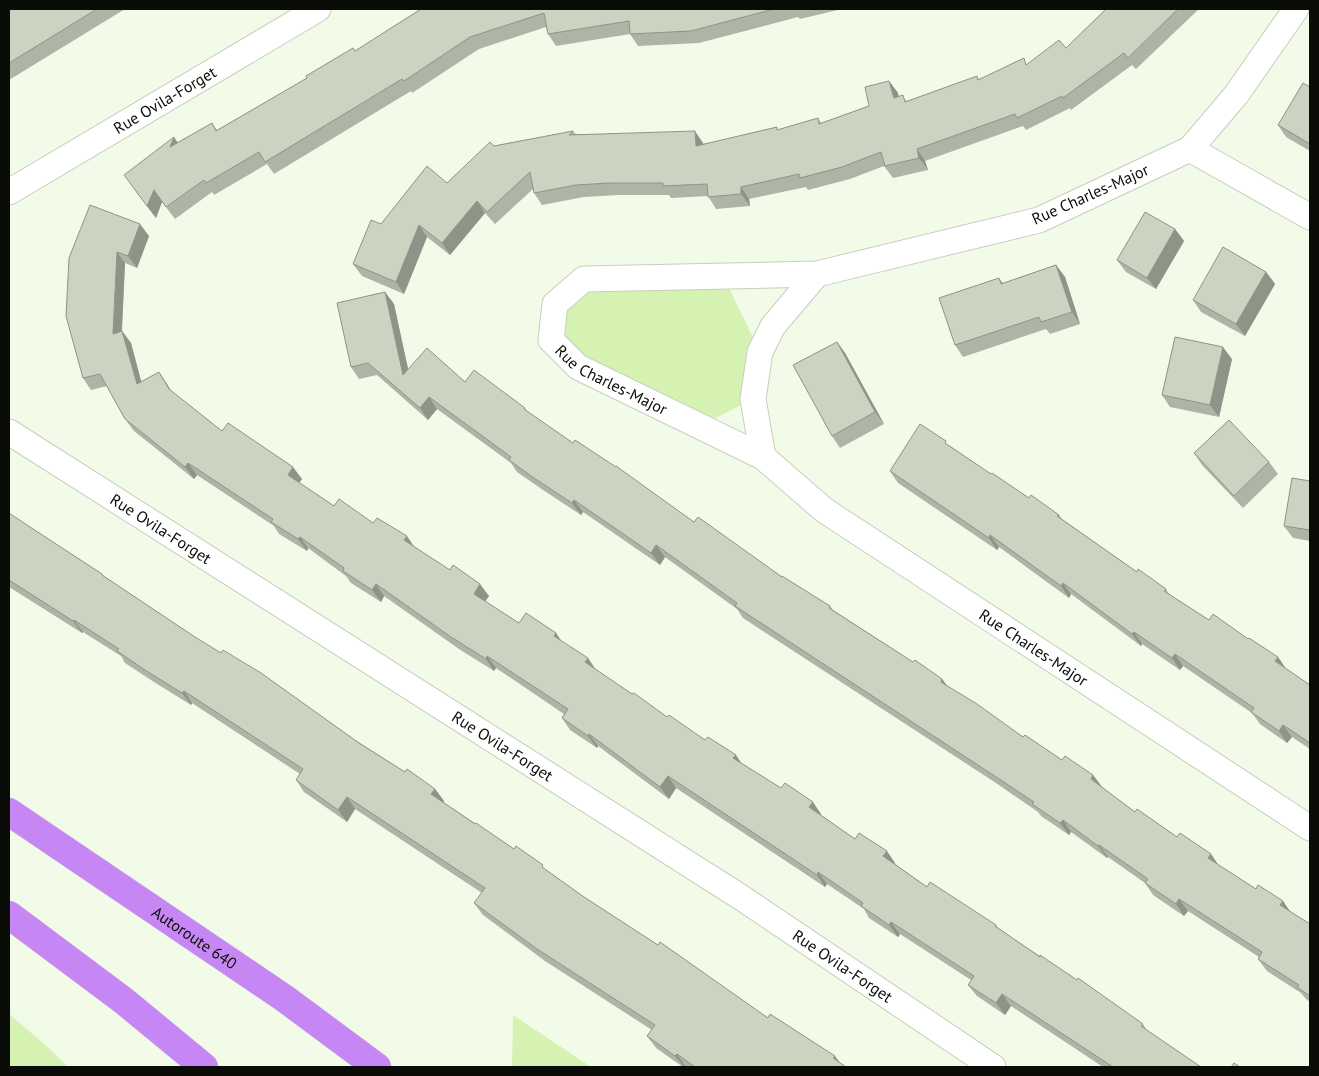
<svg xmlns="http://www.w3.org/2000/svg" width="1319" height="1076" viewBox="0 0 1319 1076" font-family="'PT Sans',sans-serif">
<rect width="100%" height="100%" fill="#f2fae8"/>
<g fill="#d6f2b3">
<polygon points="723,276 760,352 753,399 700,426 551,340 555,304 584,279"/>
<polygon points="9,1014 49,1048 68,1067 9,1067"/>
<polygon points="513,1015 591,1067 512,1067"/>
</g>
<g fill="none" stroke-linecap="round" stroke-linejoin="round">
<g stroke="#c7cfbd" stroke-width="27">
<g id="minor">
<path id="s1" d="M1296,9l-60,86 -46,54 -151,71 -222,54 -233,5 -29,25 -4,36 27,27 185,90 61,53 486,318"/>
<polyline points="1190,149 1310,217"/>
<path id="s2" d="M9,192l309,-183"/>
<path id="s3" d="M9,432l733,466 251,169"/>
<polyline points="763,457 753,399 760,352 773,326 817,274"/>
</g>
</g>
<g stroke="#dddddc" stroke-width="29">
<g id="motorway">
<path id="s4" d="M9,812l275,186 93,69"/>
<polyline points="9,915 124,1001 204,1067"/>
</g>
</g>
<use href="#minor" stroke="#fff" stroke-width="25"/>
<use href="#motorway" stroke="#c687f5" stroke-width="28"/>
</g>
<g fill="#afb5a6">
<polygon points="9,9 125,9 9,80"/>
<polygon points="421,9 842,9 800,19 798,17 699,43 638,46 630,34 556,46 548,34 546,27 479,49 412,93 411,91 274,174 267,164 214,195 212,192 175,219 162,202 156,218 124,175 212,123 217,130 355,51"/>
<polygon points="1106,9 1199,9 1136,69 1132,65 1071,110 1070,108 1026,130 1023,126 925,161 928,170 893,178 884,166 850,179 808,190 806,187 749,199 750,206 716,209 708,196 671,198 669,195 618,195 584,197 542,205 534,193 533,189 495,224 485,213 450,255 427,237 404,294 362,276 353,264 381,224 447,183 494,146 573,131 576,134 703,143 703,144 778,130 818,118 821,123 869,106 889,81 898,93 898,96 907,101 1027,64 1066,48"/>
<polygon points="1310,87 1310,151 1286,137 1278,125"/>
<polygon points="1175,229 1184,241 1156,289 1126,272 1117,260"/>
<polygon points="149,236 137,268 125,263 122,331 131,343 141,381 167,384 171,392 222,431 302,479 299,483 334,506 373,523 414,547 489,596 485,601 519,623 556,633 561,641 596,670 667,717 705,740 821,814 821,815 855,839 895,863 895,864 927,887 996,925 999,929 1143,1024 1147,1031 1201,1067 1103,1067 1011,1006 1005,1015 977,996 968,985 971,980 900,934 898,937 869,918 864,909 827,884 825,887 676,788 669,799 598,746 597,748 570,730 562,718 564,714 496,668 494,671 459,649 384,596 381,602 351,583 346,576 308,548 307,551 279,534 274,526 197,475 194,479 134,431 125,419 107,386 91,390 83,378 69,258"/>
<polygon points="1056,265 1065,277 1080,324 1050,334 1046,329 963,357 955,345 999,278 1003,283"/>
<polygon points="1266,272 1275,284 1245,336 1201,312 1193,300"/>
<polygon points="385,292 394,304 408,370 465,382 525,408 527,412 573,443 694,522 782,577 830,606 833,610 913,662 942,679 947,686 1023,737 1062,760 1093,775 1102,787 1135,812 1177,837 1211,854 1218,865 1256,889 1283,901 1290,912 1310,924 1310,1002 1306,999 1301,993 1267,971 1258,959 1259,957 1188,911 1184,916 1153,895 1145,883 1108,857 1107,858 1071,832 1069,835 1041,816 1038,812 996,783 743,618 737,609 665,557 660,565 583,512 581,515 543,490 517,472 511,463 437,409 428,420 377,375 359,379 351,367"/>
<polygon points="837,342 845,353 884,424 840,448 832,436"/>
<polygon points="1232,359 1219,417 1170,407 1162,395"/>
<polygon points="950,446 991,474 1029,498 1059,515 1062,519 1137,572 1166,589 1169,594 1209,620 1248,639 1278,657 1286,669 1310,685 1310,749 1292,737 1287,743 1260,724 1252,713 1183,666 1180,670 1142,644 1141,646 1071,594 1069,598 999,547 997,550 898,483 890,471"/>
<polygon points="1194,453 1269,462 1278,474 1243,508 1202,465"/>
<polygon points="1310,481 1310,541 1293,538 1284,526"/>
<polygon points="9,513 30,527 102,574 105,577 195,637 405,772 435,789 444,801 443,802 546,870 584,897 768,1018 846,1067 687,1067 685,1066 684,1067 683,1067 656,1048 647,1036 652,1030 545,961 483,915 474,903 482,893 355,809 347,822 304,792 296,780 300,774 192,703 191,705 154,682 125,663 121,656 83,632 82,633 9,587"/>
</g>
<g fill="#8e9487">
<polygon points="889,81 898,93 902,110 894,98"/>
<polygon points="695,131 703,143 704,158 696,146"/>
<polygon points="174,137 182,149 170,147"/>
<polygon points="917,149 925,161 928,170 919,158"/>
<polygon points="741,187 749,199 750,206 741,194"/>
<polygon points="154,190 162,202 156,218 147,206"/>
<polygon points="477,201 485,213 450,255 442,243"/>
<polygon points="140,224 149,236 137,268 128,256"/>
<polygon points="419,225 427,237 404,294 396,282"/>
<polygon points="1175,229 1184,241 1156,289 1147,278"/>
<polygon points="117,252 125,263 121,346 113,334"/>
<polygon points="1056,265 1065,277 1080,324 1072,312"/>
<polygon points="1266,272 1275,284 1245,336 1236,324"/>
<polygon points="385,292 394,304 412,387 403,375"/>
<polygon points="122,331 131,343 145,396 137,384"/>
<polygon points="837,342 845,353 884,424 875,412"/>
<polygon points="1223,347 1232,359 1219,417 1210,405"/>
<polygon points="159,372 167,384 177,401 169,389"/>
<polygon points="429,397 437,409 428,420 420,408"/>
<polygon points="188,463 197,475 194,479 185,467"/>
<polygon points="293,467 302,479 296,487 288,475"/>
<polygon points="574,500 583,512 581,515 572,503"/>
<polygon points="990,535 999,547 997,550 989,538"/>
<polygon points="407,536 415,548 404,540"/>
<polygon points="300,537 308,548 307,551 298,539"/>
<polygon points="656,545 665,557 660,565 651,553"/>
<polygon points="1063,583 1071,594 1069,598 1061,586"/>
<polygon points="376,584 384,596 381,602 372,590"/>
<polygon points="480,584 489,596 482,606 474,594"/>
<polygon points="74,620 83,632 82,633 73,621"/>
<polygon points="1134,632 1142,644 1141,646 1132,634"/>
<polygon points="556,633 564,645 554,636"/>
<polygon points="1175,654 1183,666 1180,670 1172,658"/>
<polygon points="487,656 496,668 494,671 486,659"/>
<polygon points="1278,657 1286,669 1275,661"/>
<polygon points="588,658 596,670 585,662"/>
<polygon points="942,679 951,691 941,682"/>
<polygon points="184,691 192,703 191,705 182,693"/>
<polygon points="1283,725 1292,737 1287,743 1279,731"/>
<polygon points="589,734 598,746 597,748 588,736"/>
<polygon points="736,755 744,767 733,758"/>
<polygon points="1093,775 1102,787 1091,779"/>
<polygon points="668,776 676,788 669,799 660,787"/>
<polygon points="435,789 444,801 440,806 431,794"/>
<polygon points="347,797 355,809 347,822 338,810"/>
<polygon points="813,802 821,814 818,819 809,807"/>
<polygon points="1063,820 1071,832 1069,835 1060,823"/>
<polygon points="1099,845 1108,857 1107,858 1098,846"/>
<polygon points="887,851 895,863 892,868 883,856"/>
<polygon points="1211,854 1219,866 1208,858"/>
<polygon points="818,872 827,884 825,887 817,875"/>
<polygon points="1179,899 1188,911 1184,916 1176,904"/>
<polygon points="1283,901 1291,913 1280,905"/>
<polygon points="891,922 900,934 898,937 889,925"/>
<polygon points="1002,994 1011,1006 1005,1015 996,1003"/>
<polygon points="677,1054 685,1066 684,1067 675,1056"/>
<polygon points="835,1056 843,1067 833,1058"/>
</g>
<g fill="#cbd3c1" stroke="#8e9487">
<polygon points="9,9 97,9 9,63"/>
<polygon points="421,9 774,9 691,31 630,34 629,21 548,34 544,13 470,37 404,81 402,79 265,162 259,152 206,183 204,180 166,207 154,190 147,206 124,175 174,137 170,147 212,123 216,131 307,78 306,76 353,48 355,51"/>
<polygon points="1106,9 1178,9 1128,58 1124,53 1063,98 1062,96 1017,118 1015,114 917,149 919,158 885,166 881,152 842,167 800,178 799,174 741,187 741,194 708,197 707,184 663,186 663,183 609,183 576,185 534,193 530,172 487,212 477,201 442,243 419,225 396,282 353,264 371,220 381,224 427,166 447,183 490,142 494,146 573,131 569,135 695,131 696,146 777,127 777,130 818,118 819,124 869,106 865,87 889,81 894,98 903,95 905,102 977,76 978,80 1024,58 1026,65 1059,40 1066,48"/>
<polygon points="1303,83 1310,87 1310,144 1278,125"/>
<polygon points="90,205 140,224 128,256 117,252 113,334 122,331 137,384 159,372 169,389 222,431 228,423 293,467 288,475 334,506 339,499 373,523 377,518 407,536 404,540 450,570 453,565 480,584 474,594 519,623 526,613 556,633 554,636 588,658 585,662 632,694 634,693 667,717 669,715 705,740 708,737 736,755 733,758 781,788 785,783 813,802 809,807 855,839 859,833 887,851 883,856 927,887 930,882 996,925 995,926 1040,957 1040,955 1077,980 1078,978 1143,1024 1141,1026 1201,1067 1113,1067 1002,994 996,1003 968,985 974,976 891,922 889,925 861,906 863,903 818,872 817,875 668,776 660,787 589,734 588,736 562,718 568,709 487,656 486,659 451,637 376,584 372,590 343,571 344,568 300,537 298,539 271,522 273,519 188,463 185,467 125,419 100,374 83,378 66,316 69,258"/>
<polygon points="1145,212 1175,229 1147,278 1117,260"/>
<polygon points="1223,247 1266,272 1236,324 1193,300"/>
<polygon points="1056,265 1072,312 1041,322 1039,317 955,345 939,298 999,278 1001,284"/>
<polygon points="385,292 403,375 427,348 465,382 474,370 525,408 524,409 573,443 575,440 616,467 616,466 694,522 698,517 782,577 782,576 830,606 829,608 913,662 915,660 942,679 941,682 977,704 1023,737 1025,735 1062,760 1065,756 1093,775 1091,779 1135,812 1137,809 1177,837 1180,833 1211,854 1208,858 1256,889 1258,885 1283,901 1280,905 1310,924 1310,996 1297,987 1299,985 1258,959 1262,952 1179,899 1176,904 1145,883 1148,879 1099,845 1098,846 1063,820 1060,823 1032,804 1034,802 987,771 735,606 737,603 656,545 651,553 574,500 572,503 534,478 509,460 511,457 429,397 420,408 368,363 351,367 337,303"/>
<polygon points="1175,337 1223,347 1210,405 1162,395"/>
<polygon points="837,342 875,412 832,436 793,365"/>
<polygon points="1229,420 1269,462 1234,496 1194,453"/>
<polygon points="920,424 946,441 945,443 991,474 992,473 1029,498 1031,495 1059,515 1057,516 1137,572 1138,569 1166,589 1164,591 1209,620 1213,614 1248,639 1249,638 1278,657 1275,661 1310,685 1310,743 1283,725 1279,731 1251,712 1254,708 1175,654 1172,658 1134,632 1132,634 1063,583 1061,586 990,535 989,538 890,471"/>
<polygon points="1292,478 1310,481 1310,530 1284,526"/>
<polygon points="9,513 30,527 102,574 102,575 195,637 221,653 223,650 261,673 359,743 405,772 407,769 435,789 431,794 475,824 476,823 514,849 516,846 543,865 542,867 584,897 658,945 660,942 768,1018 770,1014 835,1056 833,1058 846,1067 695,1067 677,1054 675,1056 647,1036 655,1025 537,949 474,903 485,888 347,797 338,810 296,780 303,769 184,691 182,693 145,670 117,651 119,649 74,620 73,621 9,580"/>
<polygon points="1234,1063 1240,1067 1231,1067"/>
</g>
<g text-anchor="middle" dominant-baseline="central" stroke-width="4" stroke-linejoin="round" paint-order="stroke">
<g font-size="16" fill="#0a0d07" stroke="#fff">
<text stroke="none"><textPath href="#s2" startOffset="181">Rue Ovila-Forget</textPath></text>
<text transform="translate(1090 194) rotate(-24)">Rue Charles-Major</text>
<text stroke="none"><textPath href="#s1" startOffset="952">Rue Charles-Major</textPath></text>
<text stroke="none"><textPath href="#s3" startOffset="180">Rue Ovila-Forget</textPath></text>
<text stroke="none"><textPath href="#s1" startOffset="1454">Rue Charles-Major</textPath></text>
<text stroke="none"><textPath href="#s3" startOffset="585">Rue Ovila-Forget</textPath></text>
<text stroke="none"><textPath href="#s4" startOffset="224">Autoroute 640</textPath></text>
<text stroke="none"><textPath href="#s3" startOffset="990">Rue Ovila-Forget</textPath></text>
</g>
</g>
<rect width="1319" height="1076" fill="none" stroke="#0a0d07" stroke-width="20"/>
</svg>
